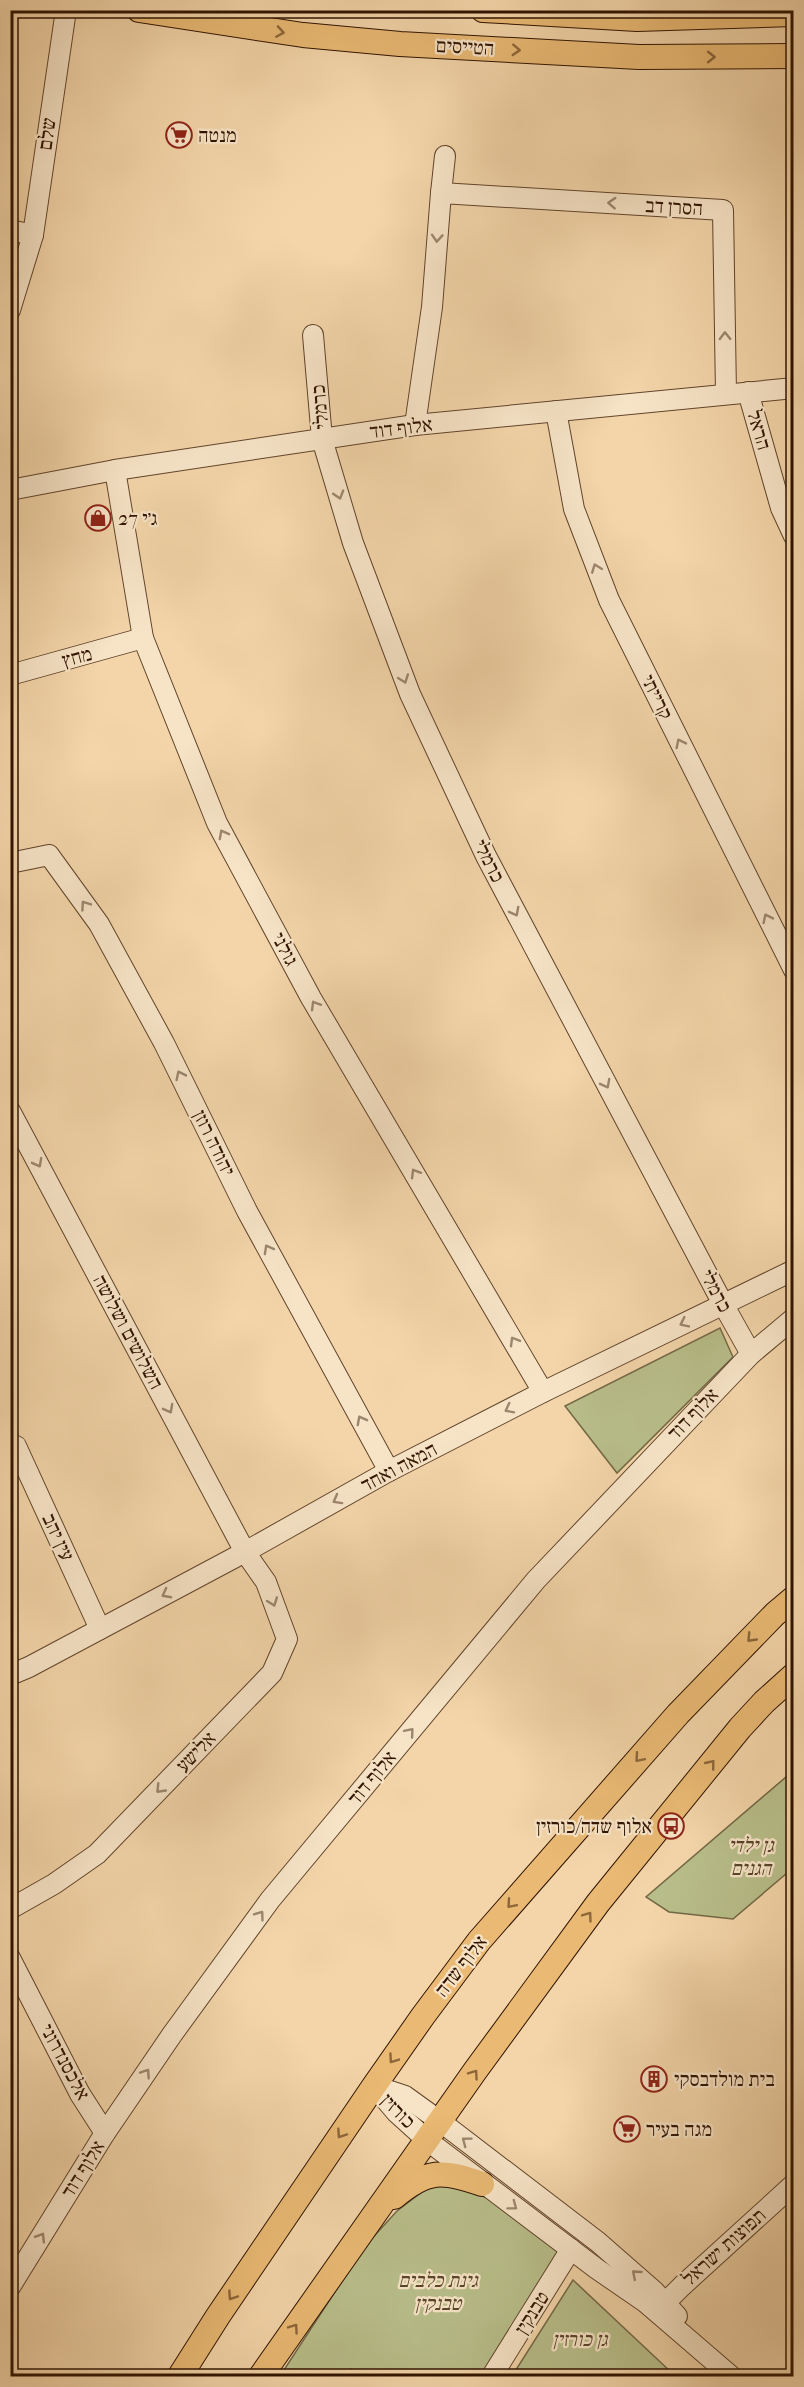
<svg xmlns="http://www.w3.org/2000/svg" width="804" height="2387" viewBox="0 0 804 2387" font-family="'IM FELL French Canon','Frank Ruhl Libre',serif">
<rect width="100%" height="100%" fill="#f3d5a9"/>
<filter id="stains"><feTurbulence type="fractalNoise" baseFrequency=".00333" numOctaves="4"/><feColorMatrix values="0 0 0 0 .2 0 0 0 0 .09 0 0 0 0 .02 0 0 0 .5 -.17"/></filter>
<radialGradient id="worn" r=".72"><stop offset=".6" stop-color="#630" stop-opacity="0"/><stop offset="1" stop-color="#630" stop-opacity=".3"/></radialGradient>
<g fill="#b8be8a" stroke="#746846" stroke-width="1.5">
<polygon points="720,1328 733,1357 617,1473 565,1406"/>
<polygon points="793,1771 793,1868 733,1919 669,1912 646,1897"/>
<polygon points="430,2186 460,2186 489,2199 561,2254 485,2376 364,2376 351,2369 346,2376 280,2376 365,2246 397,2211"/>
<polygon points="573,2280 672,2373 676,2376 512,2376"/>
</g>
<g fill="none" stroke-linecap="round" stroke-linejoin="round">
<g stroke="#61442b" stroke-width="22">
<g id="minor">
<polyline points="441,193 445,156"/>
<polyline points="10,230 33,235"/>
<polyline points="10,310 33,235 66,10"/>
<polyline points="313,335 322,439 353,543 410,694 486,856 723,1304 751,1354"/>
<polyline points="748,392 781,508 794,536"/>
<polyline points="556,411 574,509 609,600 794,970"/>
<polyline points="415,425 432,307 441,193 723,210 726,394"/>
<polyline points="115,470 143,638 217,823 311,998 543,1392"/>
<polyline points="10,490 115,470 415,425 794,388"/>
<polyline points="10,675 143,638"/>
<polyline points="10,863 49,855 99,924 164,1043 247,1211 389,1471"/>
<polyline points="10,1111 245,1552 266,1582 287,1639 272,1673 97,1854 54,1884 10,1909"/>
<polyline points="16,1446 100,1629"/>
<polyline points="10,1675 29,1667 245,1552 389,1471 543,1392 794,1270"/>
<polyline points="10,1958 80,2094 105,2133"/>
<polyline points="374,2086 396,2112 428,2141 597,2269 645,2302 731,2376"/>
<polyline points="375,2086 405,2096 441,2122 598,2242 654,2291 677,2316"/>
<polyline points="10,2287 105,2133 171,2036 270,1900 536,1580 751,1354 794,1318"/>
<polyline points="657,2311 682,2286 794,2184"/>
<polyline points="492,2376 571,2249"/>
</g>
</g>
<g stroke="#301301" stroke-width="26">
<g id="major">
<polyline points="139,10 303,35 400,44 639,57 794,56"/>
<polyline points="483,10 637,19 794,14"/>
<path d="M394,2197c33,-28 49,-27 88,-13"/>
<polyline points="180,2376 218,2316 374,2086 423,2016 479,1941 678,1714 775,1614 794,1598"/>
<polyline points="261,2376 475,2071 598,1903 740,1728 764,1702 794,1675"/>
</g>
</g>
<use href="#minor" stroke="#f7e4c7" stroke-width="20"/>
<use href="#major" stroke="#eaba74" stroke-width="24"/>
</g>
<defs><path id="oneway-chevron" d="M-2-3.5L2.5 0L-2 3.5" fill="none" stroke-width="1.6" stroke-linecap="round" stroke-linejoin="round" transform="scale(1.5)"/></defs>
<g stroke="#8d663a">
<use href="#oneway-chevron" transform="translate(280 32) rotate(9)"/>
<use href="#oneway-chevron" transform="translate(516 50) rotate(3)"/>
<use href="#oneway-chevron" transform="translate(711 57)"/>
<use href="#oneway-chevron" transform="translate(751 1638) rotate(134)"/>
<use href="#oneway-chevron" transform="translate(639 1758) rotate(131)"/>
<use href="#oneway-chevron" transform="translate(711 1764) rotate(-51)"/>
<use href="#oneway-chevron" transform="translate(511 1904) rotate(131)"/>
<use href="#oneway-chevron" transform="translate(588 1916) rotate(-54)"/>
<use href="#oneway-chevron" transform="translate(393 2059) rotate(125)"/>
<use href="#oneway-chevron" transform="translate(474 2074) rotate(-55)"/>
<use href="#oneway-chevron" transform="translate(341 2134) rotate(124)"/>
<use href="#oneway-chevron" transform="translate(232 2296) rotate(124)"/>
<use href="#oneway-chevron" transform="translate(294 2328) rotate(-55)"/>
</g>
<g stroke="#9d866e">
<use href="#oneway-chevron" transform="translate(612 203) rotate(-177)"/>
<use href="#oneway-chevron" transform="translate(437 238) rotate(94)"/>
<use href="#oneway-chevron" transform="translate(725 336) rotate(-91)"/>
<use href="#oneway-chevron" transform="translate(339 495) rotate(73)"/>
<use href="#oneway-chevron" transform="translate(596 568) rotate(-111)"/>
<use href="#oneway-chevron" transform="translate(404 679) rotate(70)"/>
<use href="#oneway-chevron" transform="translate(680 743) rotate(-116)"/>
<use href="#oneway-chevron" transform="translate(223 834) rotate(-118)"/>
<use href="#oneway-chevron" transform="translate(85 905) rotate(-125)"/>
<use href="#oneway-chevron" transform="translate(515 912) rotate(62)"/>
<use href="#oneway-chevron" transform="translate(767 918) rotate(-116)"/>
<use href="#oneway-chevron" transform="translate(315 1005) rotate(-121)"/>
<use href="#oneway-chevron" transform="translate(180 1075) rotate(-116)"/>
<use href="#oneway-chevron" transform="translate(606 1084) rotate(62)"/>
<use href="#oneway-chevron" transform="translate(38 1163) rotate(62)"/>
<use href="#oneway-chevron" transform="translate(415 1173) rotate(-121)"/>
<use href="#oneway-chevron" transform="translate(268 1249) rotate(-119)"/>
<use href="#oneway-chevron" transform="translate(684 1323) rotate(154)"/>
<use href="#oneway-chevron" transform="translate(514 1341) rotate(-120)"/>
<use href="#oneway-chevron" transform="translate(169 1409) rotate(62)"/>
<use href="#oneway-chevron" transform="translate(509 1409) rotate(153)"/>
<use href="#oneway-chevron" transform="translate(361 1420) rotate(-118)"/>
<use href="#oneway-chevron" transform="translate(337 1500) rotate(151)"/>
<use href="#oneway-chevron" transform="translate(166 1594) rotate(152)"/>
<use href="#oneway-chevron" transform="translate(273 1602) rotate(70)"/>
<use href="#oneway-chevron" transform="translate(410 1732) rotate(-50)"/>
<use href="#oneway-chevron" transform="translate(160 1789) rotate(134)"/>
<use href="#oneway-chevron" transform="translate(260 1915) rotate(-54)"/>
<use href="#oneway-chevron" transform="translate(146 2073) rotate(-56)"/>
<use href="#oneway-chevron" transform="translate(466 2141) rotate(-143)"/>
<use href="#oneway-chevron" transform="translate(513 2206) rotate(37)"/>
<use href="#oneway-chevron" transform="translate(41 2237) rotate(-58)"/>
<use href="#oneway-chevron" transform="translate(636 2274) rotate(-139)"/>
</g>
<defs>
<g id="supermarket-ring" transform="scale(1.35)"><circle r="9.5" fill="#f7e4c7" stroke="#8f2418" stroke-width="1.5"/><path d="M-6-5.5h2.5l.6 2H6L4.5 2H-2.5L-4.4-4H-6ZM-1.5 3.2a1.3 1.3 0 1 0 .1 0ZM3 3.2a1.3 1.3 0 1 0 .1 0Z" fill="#8f2418"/></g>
<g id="shop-ring" transform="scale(1.35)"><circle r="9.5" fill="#f7e4c7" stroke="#8f2418" stroke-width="1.5"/><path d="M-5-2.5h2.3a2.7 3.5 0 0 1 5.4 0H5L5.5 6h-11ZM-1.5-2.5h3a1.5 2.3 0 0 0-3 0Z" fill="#8f2418"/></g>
<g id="bus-ring" transform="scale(1.35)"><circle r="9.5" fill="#f7e4c7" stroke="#8f2418" stroke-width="1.5"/><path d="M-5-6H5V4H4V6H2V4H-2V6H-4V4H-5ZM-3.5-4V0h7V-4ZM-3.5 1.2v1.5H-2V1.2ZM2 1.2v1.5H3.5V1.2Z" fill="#8f2418"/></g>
<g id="building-ring" transform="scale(1.35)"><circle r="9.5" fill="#f7e4c7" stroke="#8f2418" stroke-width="1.5"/><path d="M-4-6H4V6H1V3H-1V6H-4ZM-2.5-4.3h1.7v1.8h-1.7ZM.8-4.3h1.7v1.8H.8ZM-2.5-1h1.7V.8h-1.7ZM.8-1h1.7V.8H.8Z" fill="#8f2418"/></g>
</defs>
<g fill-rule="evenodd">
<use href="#supermarket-ring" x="179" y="135"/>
<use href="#shop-ring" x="98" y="518"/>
<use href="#bus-ring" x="671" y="1826"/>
<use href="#building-ring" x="654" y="2079"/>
<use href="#supermarket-ring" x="627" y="2129"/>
</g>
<g text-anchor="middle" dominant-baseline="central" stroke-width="4.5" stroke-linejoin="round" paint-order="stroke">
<g font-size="20" fill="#301301" stroke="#f7e4c7">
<text transform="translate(465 47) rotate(3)">הטייסים</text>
<text transform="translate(47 134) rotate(-82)">שלם</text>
<text transform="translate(674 207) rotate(3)">הסרן דב</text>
<text transform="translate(320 407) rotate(-95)">כרמלי</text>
<text transform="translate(401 428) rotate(-7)">אלוף דוד</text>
<text transform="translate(759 430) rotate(74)">הראל</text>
<text transform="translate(77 657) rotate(-15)">מחץ</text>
<text transform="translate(657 697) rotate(64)">קרייתי</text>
<text transform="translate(489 861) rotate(63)">כרמלי</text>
<text transform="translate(285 949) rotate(62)">גולני</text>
<text transform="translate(214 1143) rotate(64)">יהודה רוזן</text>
<text transform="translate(716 1291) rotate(62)">כרמלי</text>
<text transform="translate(128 1332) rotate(62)">השלושים ושלושה</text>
<text transform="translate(693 1414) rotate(-46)">אלוף דוד</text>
<text transform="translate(399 1467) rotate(-28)">המאה ואחד</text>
<text transform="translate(58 1537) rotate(65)">עין יהב</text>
<text transform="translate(196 1752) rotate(-46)">אלישע</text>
<text transform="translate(372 1778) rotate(-50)">אלוף דוד</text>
<text transform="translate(461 1966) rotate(-52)">אלוף שדה</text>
<text transform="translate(65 2062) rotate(62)">אלכסנדרוני</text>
<text transform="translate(398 2111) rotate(46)">כורזין</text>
<text transform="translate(83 2169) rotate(-58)">אלוף דוד</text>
<text transform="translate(724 2247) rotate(-42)">תפוצות ישראל</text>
<text transform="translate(532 2313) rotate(-58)">טבנקין</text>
</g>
<g font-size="20" fill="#301301" stroke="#f7e4c7" text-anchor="start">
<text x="198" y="135">מנטה</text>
<text x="118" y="518">ג׳י 27</text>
<text x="652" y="1826" text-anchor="end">אלוף שדה/כורזין</text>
<text x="674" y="2079">בית מולדבסקי</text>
<text x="646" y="2129">מגה בעיר</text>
</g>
<g font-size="20" font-style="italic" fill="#59462a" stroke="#f7e4c7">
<text x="751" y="1845">גן ילדי<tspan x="751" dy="23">הגנים</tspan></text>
<text x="438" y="2280">גינת כלבים<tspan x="438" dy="23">טבנקין</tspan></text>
<text x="580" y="2339">גן כורזין</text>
</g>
</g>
<rect width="804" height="2387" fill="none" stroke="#f3d5a9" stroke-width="36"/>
<rect x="12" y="12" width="780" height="2363" fill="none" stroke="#301301" stroke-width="3"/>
<rect x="18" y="18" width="768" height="2351" fill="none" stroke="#301301" stroke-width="1.5"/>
<rect width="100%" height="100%" filter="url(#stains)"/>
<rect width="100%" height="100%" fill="url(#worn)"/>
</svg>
